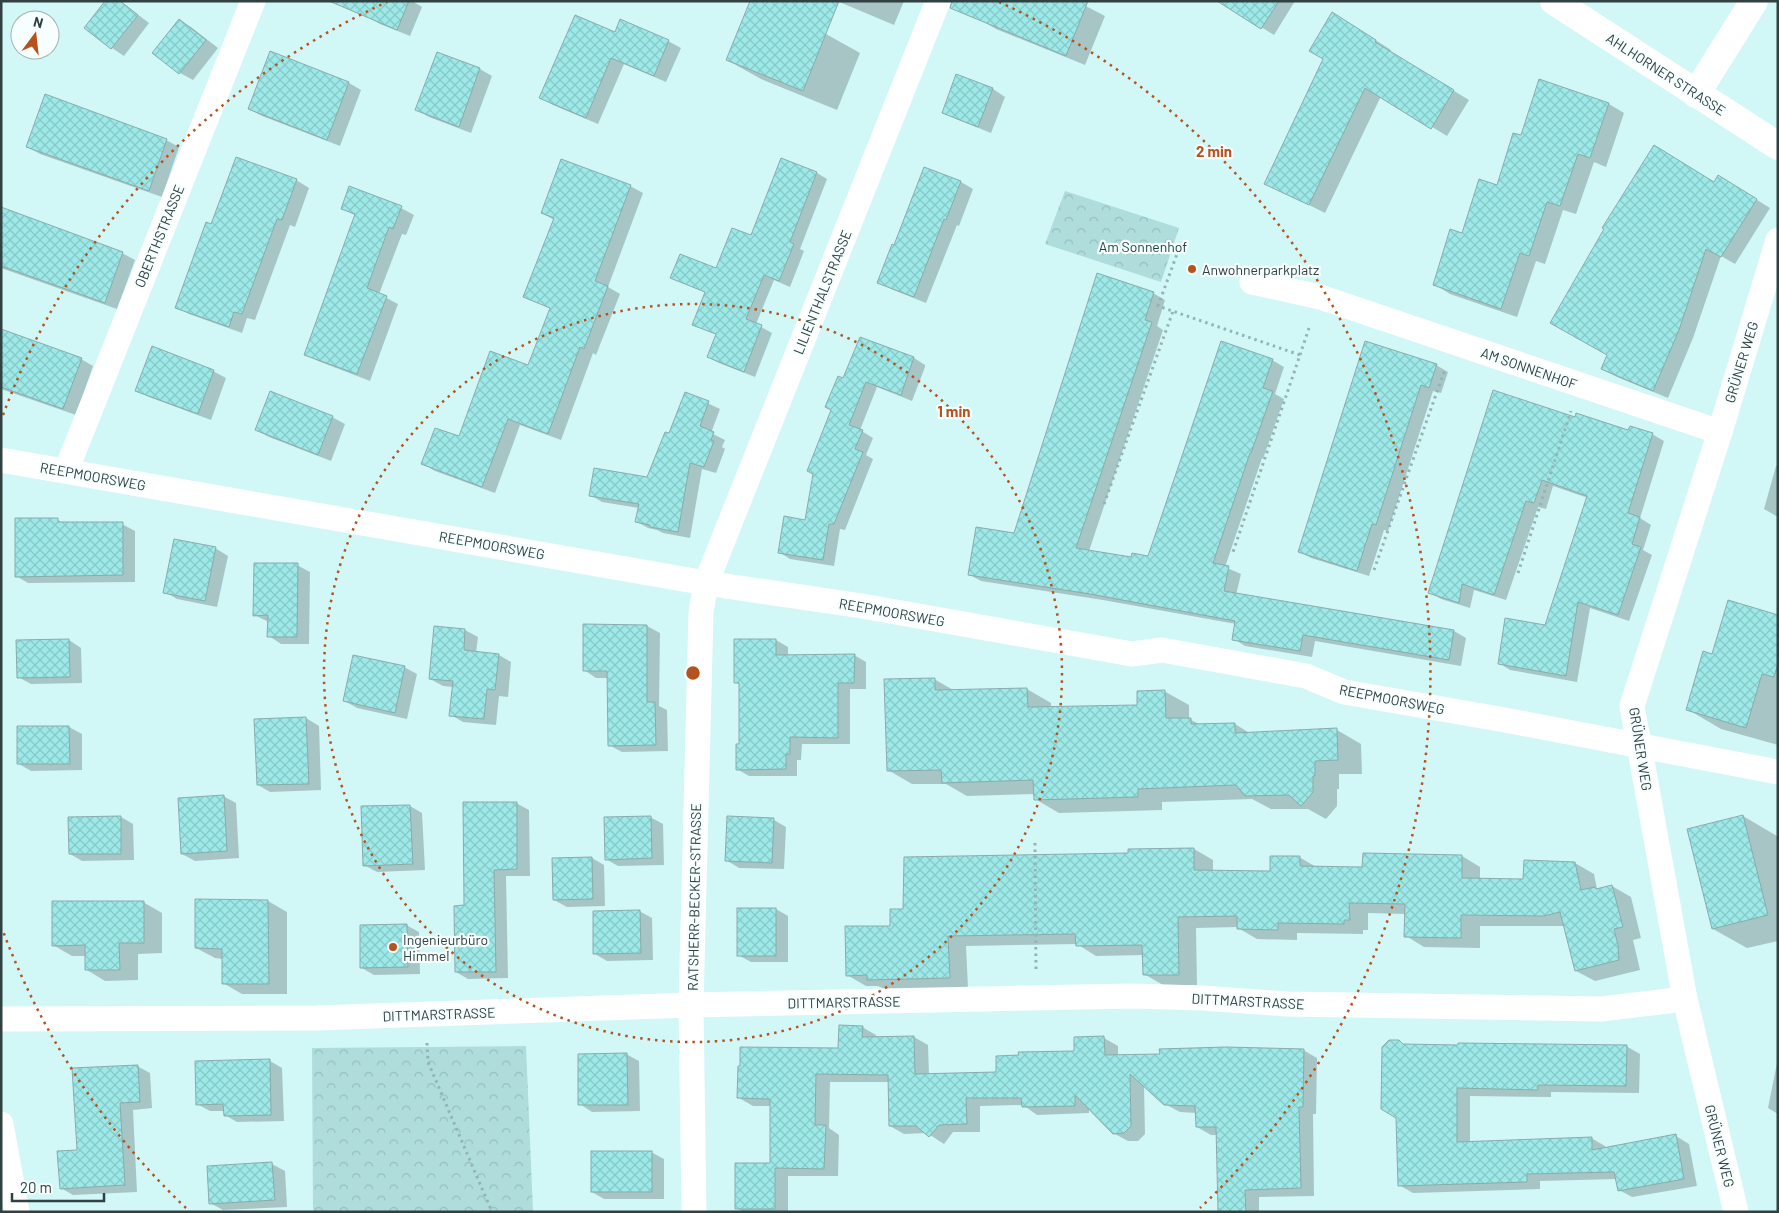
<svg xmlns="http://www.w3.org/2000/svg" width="1779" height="1213" viewBox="0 0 1779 1213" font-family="Barlow,sans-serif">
<defs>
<pattern id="forest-crowns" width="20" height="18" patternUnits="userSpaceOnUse" patternTransform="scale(1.25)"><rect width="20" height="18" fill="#aedddc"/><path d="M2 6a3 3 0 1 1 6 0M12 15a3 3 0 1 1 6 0" fill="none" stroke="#96bfbe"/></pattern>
<pattern id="building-cross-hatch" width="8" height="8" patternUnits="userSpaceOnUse" patternTransform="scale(1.25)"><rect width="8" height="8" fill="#9ce9e8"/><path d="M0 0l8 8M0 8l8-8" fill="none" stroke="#87c9c8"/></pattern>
</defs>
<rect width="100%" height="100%" fill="#d2f7f7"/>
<g fill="url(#forest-crowns)">
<polygon points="1065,191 1179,228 1161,282 1045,244"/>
<polygon points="526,1046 533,1212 313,1212 312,1048"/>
</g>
<g fill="#0003">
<polygon points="106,1 120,1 149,23 124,56 112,48 86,28"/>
<polygon points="374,1 412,1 422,7 410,36 380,24 368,17"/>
<polygon points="837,1 904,1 894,25"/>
<polygon points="1076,1 1105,16 1085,65 996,29 977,18"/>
<polygon points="1219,1 1295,1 1274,35"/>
<polygon points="751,3 826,34 860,53 837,110 761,79 727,60"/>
<polygon points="179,20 191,27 218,48 193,80 180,73 154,53"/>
<polygon points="1349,23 1391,50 1390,52 1469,100 1447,136 1381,96 1325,213 1265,183"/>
<polygon points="615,34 668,41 681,48 666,82 624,64 598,124 553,105 541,98"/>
<polygon points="271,53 349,83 361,90 340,146 262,116 249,109"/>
<polygon points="438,54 480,69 492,76 471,133 429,117 417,110"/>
<polygon points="957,76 993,89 1005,97 991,133 956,119 943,112"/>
<polygon points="1609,104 1624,113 1606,167 1594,162 1576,214 1563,210 1545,264 1536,261 1517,317 1450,294 1434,284 1463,235 1497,186 1522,137"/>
<polygon points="166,140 179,147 162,197 40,154 28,147"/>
<polygon points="236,158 296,180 309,188 295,227 290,225 255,320 247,318 242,333 189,314 177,307 211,226"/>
<polygon points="781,159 817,173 827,179 800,249 804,251 790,287 774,280 756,324 772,333 755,377 719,363 708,357 717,335 694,324 706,293 672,277 717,270 752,236"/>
<polygon points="925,169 961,182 973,189 959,226 957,225 926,303 891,289 879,282 895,247"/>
<polygon points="1714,184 1733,185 1770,208 1735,264 1721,256 1693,338 1668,398 1617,377 1602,369 1608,355"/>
<polygon points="630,186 643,193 608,287 620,294 596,355 593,353 561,440 520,425 495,493 435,471 423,464 459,438 528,367 551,309 524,296 554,220 542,213"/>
<polygon points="2,208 122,253 135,260 117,309 1,268"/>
<polygon points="342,208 401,208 414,215 406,235 402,234 379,294 398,304 370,381 318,361 305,354 356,216"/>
<polygon points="1153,293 1165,300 1157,326 1163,330 1089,551 1132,559 1149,557 1272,360 1284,367 1275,394 1284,399 1263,459 1262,458 1225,567 1241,574 1236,595 1454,631 1466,638 1461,666 1315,641 1312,657 1245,646 1234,639 1236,624 1103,600 981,581 970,575 1015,534"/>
<polygon points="1,330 81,359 93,366 76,415 1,389"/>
<polygon points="861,338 914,358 925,365 925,367 912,401 877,387 860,430 873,438 866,455 873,459 845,530 840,529 834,566 790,559 779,552 807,521 843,379"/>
<polygon points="1366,342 1436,365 1448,372 1441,393 1433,391 1388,531 1384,530 1369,576 1311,558 1300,552"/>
<polygon points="213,371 226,378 211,420 149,397 137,390"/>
<polygon points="686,393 720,409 711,433 725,440 722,447 725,449 716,473 702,469 690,538 663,533 657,530 648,528 637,522 639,508 602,502 591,495 648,479 669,435"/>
<polygon points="332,417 345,424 331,461 269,437 256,430"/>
<polygon points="1576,418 1629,432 1652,434 1664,441 1640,518 1651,525 1643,550 1652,555 1629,621 1590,608 1577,682 1510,670 1499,663 1546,626 1588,498 1553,486 1546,509 1538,507 1506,600 1474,590 1470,608 1441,599 1429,592"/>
<polygon points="1776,466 1778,466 1778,517 1764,509"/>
<polygon points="58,520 65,524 122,524 135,531 135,582 28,583 16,576"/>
<polygon points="215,548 228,556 217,607 177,599 165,592"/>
<polygon points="297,565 310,572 309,644 281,644 269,636 269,622 254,615"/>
<polygon points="1778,616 1778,745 1721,729 1687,709 1713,655"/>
<polygon points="584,625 647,626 660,633 659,706 667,710 668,751 622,752 609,745 608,678 596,678 584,670"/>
<polygon points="435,627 465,630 478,637 476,653 499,655 511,662 508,697 499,696 496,725 463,722 451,715 453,687 443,686 430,679"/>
<polygon points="69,640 81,648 82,683 31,684 18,677"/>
<polygon points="776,640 788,647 788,656 854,655 866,662 866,689 850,689 850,744 802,744 801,760 797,760 797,776 749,776 737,769 740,746 740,685 736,682"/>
<polygon points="404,667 417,674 407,719 357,708 345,701"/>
<polygon points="934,679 955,691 1027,689 1051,703 1051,708 1139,707 1164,691 1189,705 1189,719 1201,725 1235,724 1251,734 1337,730 1361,744 1362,774 1339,774 1339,789 1337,789 1337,806 1326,819 1308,809 1271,809 1252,799 1162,802 1162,810 1059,813 1035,799 1035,794 967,796 946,784 912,784 888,770"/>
<polygon points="306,718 319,726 321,790 270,792 258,785 255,720"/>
<polygon points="69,727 82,734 82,770 31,771 19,764 18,728"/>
<polygon points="223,796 236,803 239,858 195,861 182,854"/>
<polygon points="516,803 529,810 530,876 506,876 508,978 468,979 456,972 465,907"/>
<polygon points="410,806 422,813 425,870 377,872 364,865"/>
<polygon points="1743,816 1777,836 1778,839 1778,941 1747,948 1713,929"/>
<polygon points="121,817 133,824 134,860 82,861 70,854"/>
<polygon points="650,817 663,824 664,865 618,866 606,859"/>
<polygon points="774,820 786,827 784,869 739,868 726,860"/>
<polygon points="1194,849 1213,860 1213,872 1272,872 1299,857 1318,868 1364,868 1462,856 1480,867 1480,880 1525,880 1575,863 1594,874 1597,889 1612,886 1631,897 1641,938 1633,940 1640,970 1595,981 1576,971 1565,926 1480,926 1480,948 1424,947 1406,936 1406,914 1368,913 1368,930 1363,930 1363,934 1297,933 1297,940 1257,939 1238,928 1238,927 1196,928 1197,985 1163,985 1144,974 1144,955 1096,956 1077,944 966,946 968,988 887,990 878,986 866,986 847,975 891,927 904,910 1129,854"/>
<polygon points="592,858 604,865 605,906 567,907 554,900"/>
<polygon points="196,901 268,901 287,912 287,994 242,994 223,983 223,959 215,958 196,948"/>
<polygon points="143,902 162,913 162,953 138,954 138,980 105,981 87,970 86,956 72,956 53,945"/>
<polygon points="776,909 788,916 788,962 751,962 738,955"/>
<polygon points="639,911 652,918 653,960 607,961 595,954"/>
<polygon points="406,925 419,932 420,974 374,975 362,968"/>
<polygon points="862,1027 876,1035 876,1038 914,1037 928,1045 929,1075 997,1074 1075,1052 1104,1038 1118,1046 1118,1056 1303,1050 1317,1058 1316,1114 1313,1114 1314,1196 1259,1197 1259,1212 1219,1212 1217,1135 1211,1135 1197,1127 1196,1113 1180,1112 1165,1104 1144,1084 1145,1134 1138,1141 1128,1141 1113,1133 1089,1107 1089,1113 1037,1115 1023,1105 980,1106 980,1132 953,1132 944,1144 927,1133 904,1134 890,1126 889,1082 830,1082 829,1128 839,1135 838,1176 788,1176 788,1212 743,1212 736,1208 772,1164 771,1106 753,1106 739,1098 840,1049"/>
<polygon points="1405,1046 1626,1046 1640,1054 1639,1093 1551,1092 1551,1097 1470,1096 1470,1142 1591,1138 1605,1146 1605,1149 1676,1136 1689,1144 1697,1186 1632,1197 1619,1190 1617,1179 1540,1181 1540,1189 1413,1193 1399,1185"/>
<polygon points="626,1054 639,1061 640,1111 592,1112 580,1104"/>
<polygon points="1778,1058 1778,1114 1768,1108"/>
<polygon points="270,1061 282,1068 284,1121 237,1122 225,1115 225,1111 210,1111 197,1104"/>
<polygon points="137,1066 150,1073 152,1108 133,1110 137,1192 73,1195 61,1188 78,1152"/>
<polygon points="651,1152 664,1159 664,1199 604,1199 592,1192"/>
<polygon points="272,1164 285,1171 287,1207 223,1210 210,1203 208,1167"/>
</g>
<g fill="url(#building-cross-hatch)" stroke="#89acab">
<polygon points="105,1 120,1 138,15 111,49 84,28"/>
<polygon points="329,1 409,1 397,30"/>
<polygon points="750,1 839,1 803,91 726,60"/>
<polygon points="952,1 1088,1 1066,56 950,8"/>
<polygon points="1217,1 1279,1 1261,29"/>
<polygon points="1332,12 1376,40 1375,42 1454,90 1431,129 1365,88 1309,205 1264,184 1323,59 1309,51"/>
<polygon points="575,15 615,32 620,19 669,40 654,76 611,58 586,118 539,98"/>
<polygon points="179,19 206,40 179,74 152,53"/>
<polygon points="270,51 349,82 327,140 248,109"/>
<polygon points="437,52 480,68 459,127 415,110"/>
<polygon points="956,74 993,88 978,127 942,113"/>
<polygon points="1539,79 1609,103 1590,158 1578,154 1560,206 1547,202 1529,256 1520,253 1501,309 1433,285 1450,229 1462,233 1479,179 1497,185 1513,133 1521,135"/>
<polygon points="45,94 167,139 149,191 26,147"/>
<polygon points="1654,145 1714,182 1718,175 1757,199 1721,257 1706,249 1679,330 1653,391 1601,369 1607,355 1550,323 1604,229 1602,228"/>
<polygon points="236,157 297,179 282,220 277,219 242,314 234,312 229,327 175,308 206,222 211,224"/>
<polygon points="781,158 817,172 790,242 794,244 779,281 764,275 746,319 762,325 744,372 707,357 716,334 692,325 705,292 670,278 680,254 716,268 732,228 751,235"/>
<polygon points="561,159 631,185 595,281 608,286 584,349 580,347 548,434 508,419 482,487 421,464 435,428 459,436 490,351 528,365 550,308 523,297 554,218 541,213"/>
<polygon points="924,167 961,181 946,220 944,219 914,297 877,283 892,244 894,245"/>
<polygon points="349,186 402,206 393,229 389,227 367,288 387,296 357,374 304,355 355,214 341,209"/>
<polygon points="1,207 123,252 105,303 1,266"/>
<polygon points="1097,273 1154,292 1145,320 1152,322 1076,548 1131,557 1132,553 1148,556 1221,341 1273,359 1263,388 1273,391 1251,453 1250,453 1213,563 1229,566 1224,591 1454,630 1449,660 1303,635 1300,651 1232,640 1235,621 1090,594 968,575 976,527 1014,533"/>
<polygon points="1,329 82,358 63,409 1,387"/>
<polygon points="860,337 914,357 901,395 866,382 849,425 863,430 855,449 863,452 834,524 829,524 823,560 778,553 784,516 805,520 813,474 807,471 831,410 825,407 838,376 843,378"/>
<polygon points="1365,341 1437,364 1429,388 1421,385 1376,525 1372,524 1357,571 1298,552"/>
<polygon points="152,346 214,370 198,414 135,391"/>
<polygon points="1493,390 1575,417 1576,413 1628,430 1630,426 1653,433 1628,513 1640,517 1632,544 1641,547 1618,615 1578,602 1566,676 1498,664 1505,618 1545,625 1587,496 1542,480 1534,503 1526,501 1494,595 1462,584 1459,603 1428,593"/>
<polygon points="270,391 333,416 318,455 255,430"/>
<polygon points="685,392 709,401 700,426 714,432 711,440 714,441 704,467 690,463 678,532 650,527 650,525 635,522 639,504 589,496 594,468 647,477 665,432 669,433"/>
<polygon points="15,518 58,518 58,522 123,522 123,575 15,577"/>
<polygon points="174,539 216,547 205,601 163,593"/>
<polygon points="254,563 298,563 297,637 267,637 268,615 253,616"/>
<polygon points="1728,600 1778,615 1778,663 1774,677 1762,674 1746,728 1686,710 1703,651 1712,654"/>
<polygon points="583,624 647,625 647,702 655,702 656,745 608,746 607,671 583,671"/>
<polygon points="434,626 465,629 464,650 499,654 495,690 487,689 484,719 449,716 453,681 429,679"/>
<polygon points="69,639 70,677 17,678 16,640"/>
<polygon points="734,639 776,639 776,655 855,654 854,683 838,683 838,738 790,737 790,754 786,754 786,769 736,770 736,744 739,744 739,683 734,683"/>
<polygon points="353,655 405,666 395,713 343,701"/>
<polygon points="935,678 935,690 1027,688 1028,707 1137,705 1137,691 1165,690 1166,718 1191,718 1191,724 1235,723 1235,733 1337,728 1338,760 1315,761 1315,776 1313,776 1313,792 1301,806 1289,795 1245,796 1236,785 1138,789 1138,797 1034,800 1033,780 942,783 941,770 887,771 884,679"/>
<polygon points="306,717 309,784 257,785 254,719"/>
<polygon points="17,726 69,726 70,764 17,764"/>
<polygon points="224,795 227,851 181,854 178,798"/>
<polygon points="463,802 517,802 517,869 494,870 496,972 455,972 454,906 464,905"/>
<polygon points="410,805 413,864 363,866 361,806"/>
<polygon points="1743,815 1768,915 1712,929 1687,829"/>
<polygon points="121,816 121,854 69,854 68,817"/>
<polygon points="651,816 652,858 605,860 604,817"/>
<polygon points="727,816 774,818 772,863 725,861"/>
<polygon points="1194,848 1194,870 1270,871 1270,856 1300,856 1300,866 1362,867 1363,853 1462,855 1462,878 1523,879 1524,860 1575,862 1581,890 1595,887 1596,889 1612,885 1623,927 1614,929 1618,945 1619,960 1575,971 1560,912 1544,916 1461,915 1461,938 1404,937 1405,904 1349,903 1350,920 1344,920 1344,924 1278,923 1278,930 1237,929 1237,916 1178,917 1179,975 1143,975 1142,945 1076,946 1075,934 948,936 950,978 867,980 867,975 846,976 845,926 890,926 890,909 903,909 904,857 1128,853 1128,849"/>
<polygon points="592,857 593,899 553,900 552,858"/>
<polygon points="195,899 268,900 269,984 222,984 222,949 195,948"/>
<polygon points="52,901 144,901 144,943 119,943 120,970 85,970 85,945 52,946"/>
<rect x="737" y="908" width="39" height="48"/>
<polygon points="640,910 641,953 593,954 593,911"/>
<polygon points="407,924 408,967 360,968 360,925"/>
<polygon points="839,1025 863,1026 862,1037 914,1036 915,1074 996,1072 996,1056 1019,1055 1018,1052 1074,1051 1074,1037 1104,1036 1105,1055 1160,1054 1159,1049 1226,1047 1304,1049 1303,1107 1299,1107 1301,1188 1245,1190 1246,1212 1218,1212 1216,1127 1196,1127 1195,1106 1164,1105 1130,1074 1131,1126 1124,1133 1113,1134 1075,1095 1075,1106 1022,1107 1021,1098 966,1098 967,1124 939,1125 929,1137 916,1126 889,1126 888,1075 816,1074 815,1125 826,1125 824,1169 775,1168 775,1209 735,1209 735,1163 770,1163 770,1099 737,1098 738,1066 740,1066 740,1047 838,1048"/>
<polygon points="1389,1040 1399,1040 1403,1044 1458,1045 1458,1043 1627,1045 1626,1086 1538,1085 1538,1090 1457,1088 1457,1142 1592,1137 1592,1150 1676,1134 1684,1179 1618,1191 1614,1172 1527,1174 1527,1182 1398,1186 1396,1118 1381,1109 1382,1047"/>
<polygon points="627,1053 628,1105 578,1105 578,1054"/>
<polygon points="270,1059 271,1115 224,1116 223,1104 196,1105 195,1061"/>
<polygon points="138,1065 140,1102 120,1103 125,1185 60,1189 57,1151 77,1150 72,1068"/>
<rect x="591" y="1151" width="61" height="41"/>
<polygon points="272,1162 275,1200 209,1204 207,1166"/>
</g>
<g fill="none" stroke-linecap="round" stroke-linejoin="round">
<g stroke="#96b3b3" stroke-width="3" stroke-dasharray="2.5 4" stroke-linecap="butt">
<polyline points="1181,243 1158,306 1300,355 1233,552"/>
<polyline points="1300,355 1310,325"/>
<polyline points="1104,504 1173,311"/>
<polyline points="1374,570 1445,369"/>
<polyline points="1518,573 1571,411"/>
<polyline points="1776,670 1778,670"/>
<polyline points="1035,843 1036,970"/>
<polyline points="427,1043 428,1062 492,1212"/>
</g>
<g stroke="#fff" stroke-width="25">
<polyline points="1252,282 1320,297 1720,432"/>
<polyline points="1,460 706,583 862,606 1132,654 1162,650 1306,676 1344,692 1505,720 1778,772"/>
<polyline points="66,471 253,1"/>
<polyline points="1,1019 317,1018 691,1005 1132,996 1202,998 1287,1004 1601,1009 1685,999"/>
<polyline points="1,1124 17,1212"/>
<polyline points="694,1212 691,1005 701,612 706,583 938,1"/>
<polyline points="1736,1212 1685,999 1632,706 1720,432 1778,240"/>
</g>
<g stroke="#fff" stroke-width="28">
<polyline points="1554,1 1778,146"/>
<polyline points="1696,94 1754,1"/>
</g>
</g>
<g fill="none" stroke="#b6521d" stroke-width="2.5" stroke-dasharray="2.5 5">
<circle cx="693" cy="673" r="369"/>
<path d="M186 1208A737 737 0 0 1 3 931M3 415A737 737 0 0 1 387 2M999 2A737 737 0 0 1 1200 1208"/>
</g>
<g fill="#b6521d" stroke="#f6fefe" stroke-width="2">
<circle cx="1192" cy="269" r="5"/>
<circle cx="393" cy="947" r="5"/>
</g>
<g text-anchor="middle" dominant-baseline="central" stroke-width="4.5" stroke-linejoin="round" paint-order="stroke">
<g font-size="14" fill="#314040" stroke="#f6fefe">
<text transform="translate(1666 74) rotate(33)">AHLHORNER STRASSE</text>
<text transform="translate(159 236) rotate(-68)">OBERTHSTRASSE</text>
<text transform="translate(822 292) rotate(-68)">LILIENTHALSTRASSE</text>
<text transform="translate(1741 362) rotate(-73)">GRÜNER WEG</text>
<text transform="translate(1529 368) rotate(19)">AM SONNENHOF</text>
<text transform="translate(93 476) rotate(10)">REEPMOORSWEG</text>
<text transform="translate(492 545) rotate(10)">REEPMOORSWEG</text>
<text transform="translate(892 612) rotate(10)">REEPMOORSWEG</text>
<text transform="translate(1392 699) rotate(11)">REEPMOORSWEG</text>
<text transform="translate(1641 749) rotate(81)">GRÜNER WEG</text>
<text transform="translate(694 897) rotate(-89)">RATSHERR-BECKER-STRASSE</text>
<text transform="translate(1248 1001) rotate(3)">DITTMARSTRASSE</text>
<text transform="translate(844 1002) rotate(-1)">DITTMARSTRASSE</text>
<text transform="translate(439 1014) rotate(-2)">DITTMARSTRASSE</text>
<text transform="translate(1720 1146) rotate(76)">GRÜNER WEG</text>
</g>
<g font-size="14" fill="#193e3e" stroke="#f6fefe">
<text x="1143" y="246">Am Sonnenhof</text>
</g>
<g font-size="14" fill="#314040" stroke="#f6fefe" text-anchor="start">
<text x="1202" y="269">Anwohnerparkplatz</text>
<text x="403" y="939">Ingenieurbüro<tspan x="403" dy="16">Himmel</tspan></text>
</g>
</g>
<circle cx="693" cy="673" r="8" fill="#b6521d" stroke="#f6fefe" stroke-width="2.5"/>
<g font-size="15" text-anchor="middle" font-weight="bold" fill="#b6521d" stroke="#f6fefe" stroke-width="4.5" stroke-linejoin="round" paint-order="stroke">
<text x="1214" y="157">2 min</text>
<text x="954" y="417">1 min</text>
</g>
<rect width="1779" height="1213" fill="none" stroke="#314040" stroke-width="5"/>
<g transform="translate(35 35) rotate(15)"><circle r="24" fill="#f6fefe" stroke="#a7b2b2"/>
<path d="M0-4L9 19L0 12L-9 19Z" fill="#b6521d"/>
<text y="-8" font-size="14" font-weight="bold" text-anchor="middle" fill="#314040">N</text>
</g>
<path d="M12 1193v8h92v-8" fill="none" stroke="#314040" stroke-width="2.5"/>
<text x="20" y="1193" font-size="15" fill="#314040" stroke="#f6fefe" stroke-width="4" paint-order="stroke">20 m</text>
</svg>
